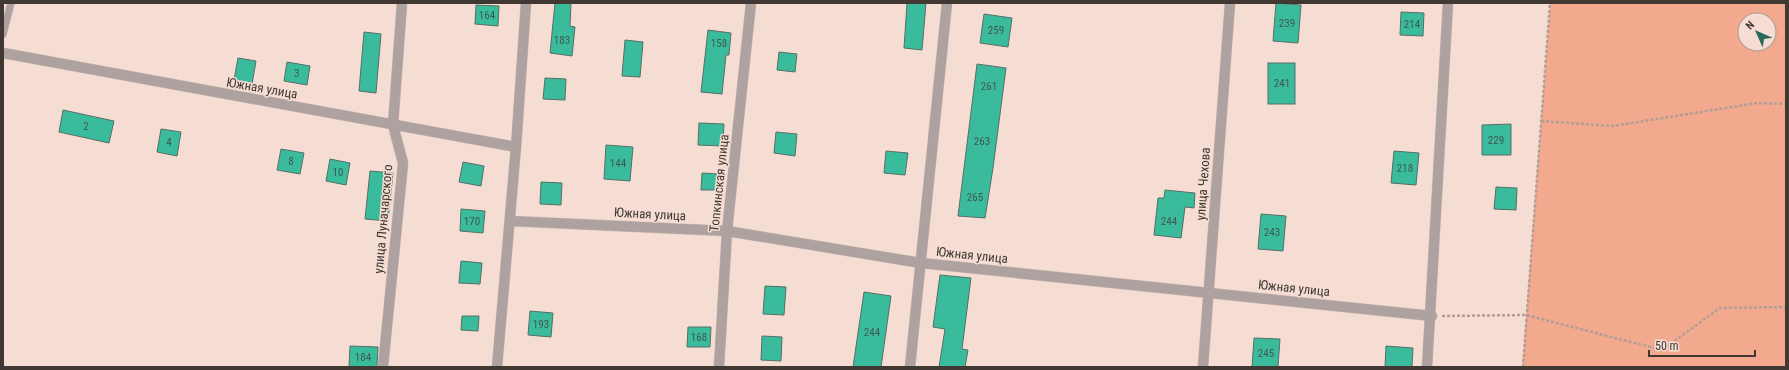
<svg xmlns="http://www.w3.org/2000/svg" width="1789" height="370" viewBox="0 0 1789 370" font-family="'Roboto Condensed',sans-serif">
<rect width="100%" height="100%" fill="#f5ddd4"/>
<path fill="#f3a98e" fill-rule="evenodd" d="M1550,3h236v364h-264zM1745,20h24v24h-24z"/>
<g fill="#3abc9c" stroke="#576e66">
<polygon points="555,3 571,3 570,26 575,27 572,56 550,53"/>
<polygon points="907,3 926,3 922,50 904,48"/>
<polygon points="1276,3 1301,5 1298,43 1273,41"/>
<polygon points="476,5 499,6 498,26 475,24"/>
<polygon points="1401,12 1424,13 1423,36 1400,35"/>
<polygon points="984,14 1012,18 1008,47 980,43"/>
<polygon points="708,30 731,33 729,55 726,55 722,94 701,92"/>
<polygon points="364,32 381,34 376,93 359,91"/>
<polygon points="625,40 643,42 640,77 622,76"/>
<polygon points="779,52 797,54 795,72 777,70"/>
<polygon points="238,58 256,61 252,84 234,80"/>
<polygon points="287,62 310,66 307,85 284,81"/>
<rect x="1268" y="63" width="27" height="41"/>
<polygon points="977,64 1006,68 993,168 985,218 958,216"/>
<polygon points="545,78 566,79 565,100 543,99"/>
<polygon points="63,110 114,121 109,143 59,132"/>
<polygon points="699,123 724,124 723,146 698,145"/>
<polygon points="1511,124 1511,155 1482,155 1482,125"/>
<polygon points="161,129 181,132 177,156 157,152"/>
<polygon points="776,132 797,134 795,156 774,153"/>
<polygon points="606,145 633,147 630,181 604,179"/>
<polygon points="281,149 304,153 300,174 277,170"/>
<polygon points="886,151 908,153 905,175 884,173"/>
<polygon points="1394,151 1419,153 1416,185 1391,183"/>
<polygon points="330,159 350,163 346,185 326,181"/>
<polygon points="463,162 484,166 481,186 459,182"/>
<polygon points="370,171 393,173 388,221 365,219"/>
<polygon points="702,173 720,174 719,190 701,190"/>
<polygon points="541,182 562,183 561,205 540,204"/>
<polygon points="1496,187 1517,188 1516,210 1494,209"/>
<polygon points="1165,190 1195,193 1194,208 1185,207 1181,238 1154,235 1158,198 1164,198"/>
<polygon points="461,209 485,211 483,233 460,231"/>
<polygon points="1261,214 1286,216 1283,251 1258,249"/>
<polygon points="461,261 482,263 480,284 459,283"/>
<polygon points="940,275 971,278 962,349 968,350 965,367 939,367 945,329 933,327"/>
<polygon points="765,286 786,287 784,315 763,314"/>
<polygon points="864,292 891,296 881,367 853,367"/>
<polygon points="530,311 553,313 551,337 528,335"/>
<polygon points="462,316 479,316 478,331 461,330"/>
<polygon points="688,327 711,327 710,347 687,347"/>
<polygon points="762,336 782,337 781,361 761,360"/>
<polygon points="1254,338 1280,339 1278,367 1252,367"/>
<polygon points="350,346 378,347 377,367 349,367"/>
<polygon points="1386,346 1413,348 1412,367 1385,367"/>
</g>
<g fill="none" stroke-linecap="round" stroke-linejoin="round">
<g stroke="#d1bcb4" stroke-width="8">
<polyline id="service" points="3,34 11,3"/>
</g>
<g stroke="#d1bcb4" stroke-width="11">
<g id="minor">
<polyline points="3,53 516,147"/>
<polyline points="510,221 727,231 921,263 1432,316"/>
<polyline points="383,367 403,163 393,125 402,3"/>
<polyline points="497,367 516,147 526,3"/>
<polyline points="719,367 727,231 751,3"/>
<polyline points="910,367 947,3"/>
<polyline points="1203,367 1230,3"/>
<polyline points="1427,367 1448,3"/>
</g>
</g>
<g stroke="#b19e97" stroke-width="2.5" stroke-dasharray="3 2" stroke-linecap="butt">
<polyline points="1541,121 1613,126 1757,103 1786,104"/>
<polyline points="1442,316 1526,315 1662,350 1720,308 1786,307"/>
<polyline points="1523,367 1550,3"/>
</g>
<use href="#service" stroke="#ada29f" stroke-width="7"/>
<use href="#minor" stroke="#ada29f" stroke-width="10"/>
</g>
<g text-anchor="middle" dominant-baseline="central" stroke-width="3" stroke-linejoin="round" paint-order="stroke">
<g font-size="11" fill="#3f594e">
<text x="487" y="15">164</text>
<text x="1287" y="23">239</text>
<text x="1412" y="24">214</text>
<text x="996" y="30">259</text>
<text x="562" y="40">183</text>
<text x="719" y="43">158</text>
<text x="297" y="73">3</text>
<text x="1282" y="83">241</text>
<text x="989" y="86">261</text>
<text x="86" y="126">2</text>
<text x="1496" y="140">229</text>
<text x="982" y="141">263</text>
<text x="169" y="142">4</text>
<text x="291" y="161">8</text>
<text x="618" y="163">144</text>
<text x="1405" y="168">218</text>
<text x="338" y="172">10</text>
<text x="975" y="197">265</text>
<text x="472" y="221">170</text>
<text x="1169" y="221">244</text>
<text x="1272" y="232">243</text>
<text x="541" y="324">193</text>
<text x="872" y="332">244</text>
<text x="699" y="337">168</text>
<text x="1266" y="353">245</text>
<text x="363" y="357">184</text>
</g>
<g font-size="13" fill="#413834" stroke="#f5ddd4">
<text transform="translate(262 88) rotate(10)">Южная улица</text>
<text transform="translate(719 183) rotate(-84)">Топкинская улица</text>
<text transform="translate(1203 184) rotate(-86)">улица Чехова</text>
<text transform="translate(650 214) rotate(3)">Южная улица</text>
<text transform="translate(383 219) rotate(-85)">улица Луначарского</text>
<text transform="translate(972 255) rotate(6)">Южная улица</text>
<text transform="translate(1294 288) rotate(6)">Южная улица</text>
</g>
</g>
<rect width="1789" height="370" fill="none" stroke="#413834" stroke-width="8"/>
<g transform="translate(1757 32) rotate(315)"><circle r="19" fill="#f5ddd4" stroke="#ad9b94"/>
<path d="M0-3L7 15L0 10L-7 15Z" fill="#286957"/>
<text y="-6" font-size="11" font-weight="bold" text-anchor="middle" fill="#413834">N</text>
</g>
<path d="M1649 350v6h106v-6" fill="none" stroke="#413834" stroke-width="2"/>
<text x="1655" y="350" font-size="12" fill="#413834" stroke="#f5ddd4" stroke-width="3" paint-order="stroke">50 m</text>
</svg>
